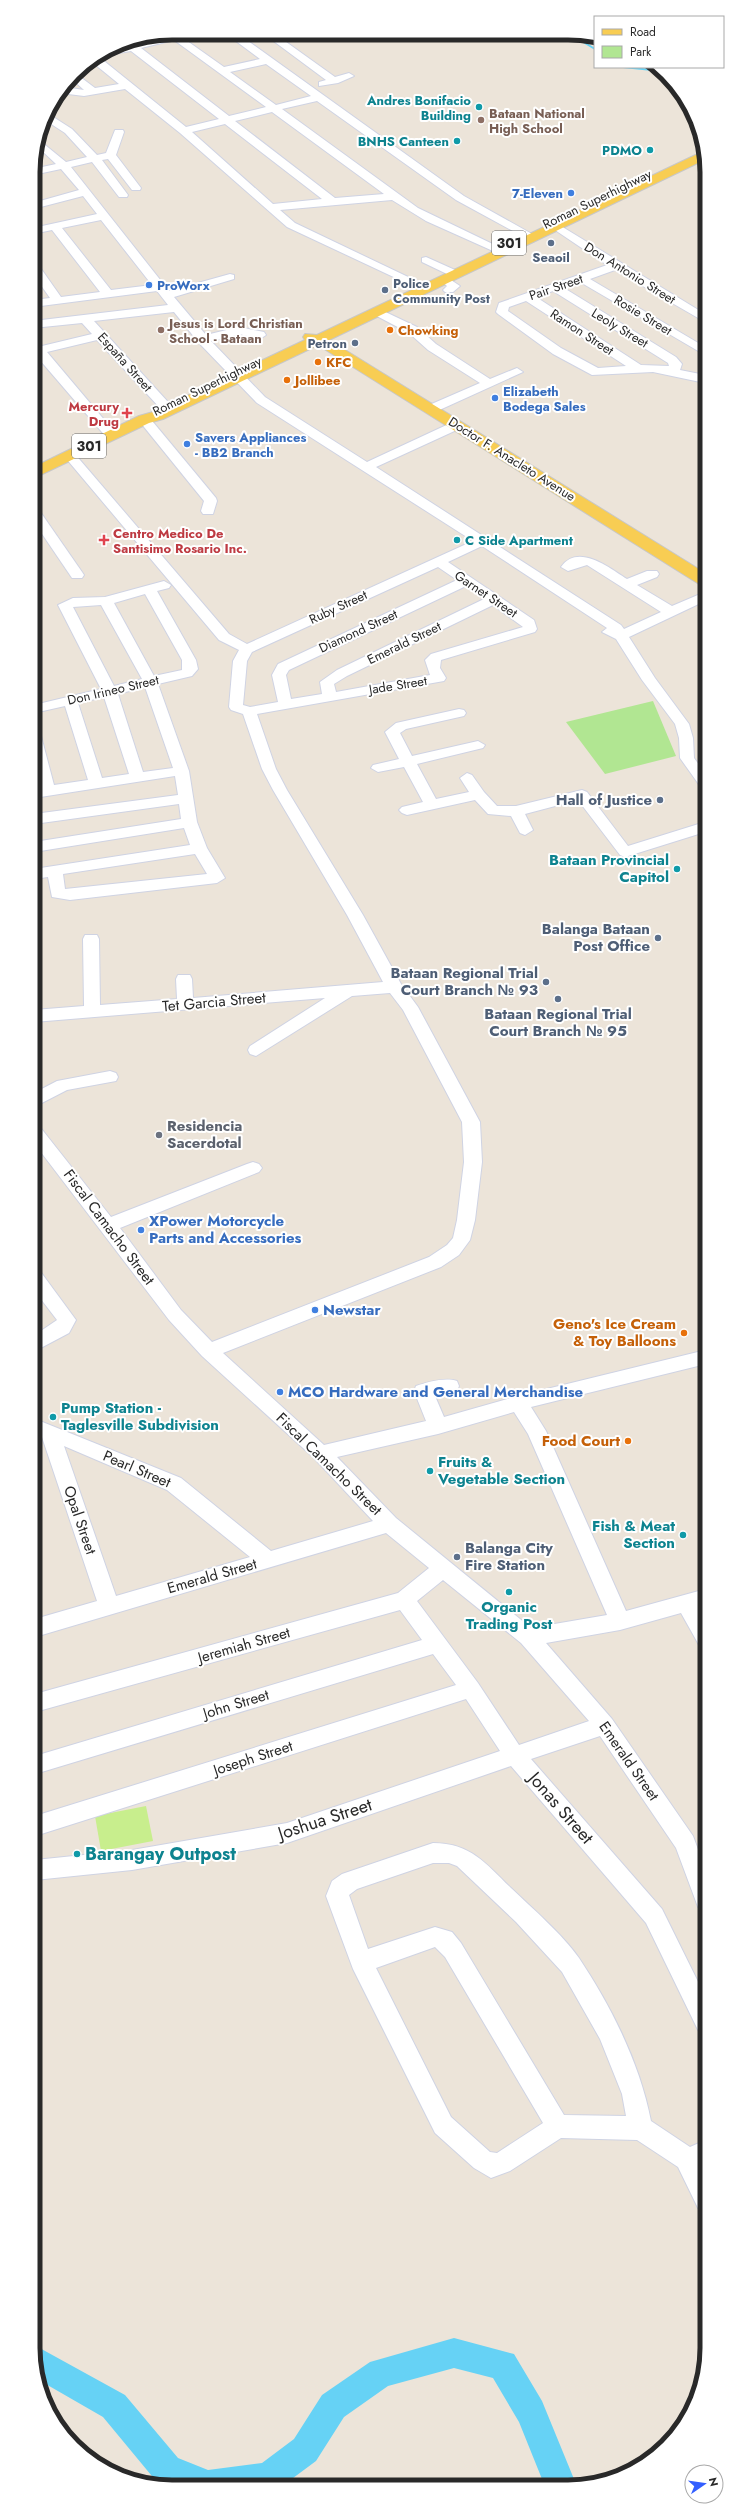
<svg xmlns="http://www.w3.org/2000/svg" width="740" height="2520" viewBox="0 0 740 2520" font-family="Jost,sans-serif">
<rect width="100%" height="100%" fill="#ece4d9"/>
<polygon fill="#b1e692" points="653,701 676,756 605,774 566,722"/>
<polygon fill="#c8ee8d" points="146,1806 153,1841 101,1851 95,1816"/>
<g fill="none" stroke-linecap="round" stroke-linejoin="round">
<g stroke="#66d2f5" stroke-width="2">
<polyline points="573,36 595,49"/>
<polyline points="623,67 662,71"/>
</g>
<polygon fill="#66d2f5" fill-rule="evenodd" points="454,2338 514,2354 542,2401 576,2484 544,2484 519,2422 493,2378 454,2368 388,2386 344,2417 316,2461 285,2484 163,2484 156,2481 103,2417 37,2379 36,2375 36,2346 125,2395 178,2458 208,2470 262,2463 294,2439 322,2395 370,2362"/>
<g stroke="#cfd3e3" stroke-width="2">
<g id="minor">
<path d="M172,33h16v4l-5,1 41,29 36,-8 -35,-26h12l227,163 68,38 -2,2h-8l-66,-36 -139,-99 -35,8 136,99 85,41 -6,3 -4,-1 -67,-30 -34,-21 -112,10 15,13 132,63 -6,3 -4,-1 -130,-61 -107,-94 -55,-44 -41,7 -24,-3 4,-6 20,3 -13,-12 4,-5 20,15 24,-4 -27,-22 7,-5 87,70 33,-8 -88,-68 -31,5 10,-6zM174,40l92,67 -37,9 -88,-68zM266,64l45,32 -35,9 -46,-33zM272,112l112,82 -49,4 -100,-77zM225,124l97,75 -49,5 -81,-72z"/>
<polygon points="264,34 275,34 335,77 349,73 354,76 338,83 319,86 319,82 326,80"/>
<polygon points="581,36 595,38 595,45"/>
<path d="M47,113l25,16 25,26 9,-2 9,-23h8l1,2 -8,23 25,33 -1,2h-8l-24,-31 -6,1 26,35 -1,2h-8l-27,-35 -21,5 98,124 61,-17 4,1v4l-60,18 32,38 33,-8 25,5 2,3 -6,4 -21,-5 -28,7 54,56 102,65 86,-40h8l2,3 -2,3 -85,39 245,158 3,4 37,-17 -74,-47 -19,6 -7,-4c17,-25 50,2 66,12l20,-8h10l2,3 -2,3 -20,8 35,21 33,-14v9l-76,36 26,41 34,46 4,14 1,20 11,15v15l-5,-2 -20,-28 -1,-20 -4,-14 -33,-44 -26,-41 -14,-7 5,-4 -125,-82 -34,16 86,58 3,9 -2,3 -94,28 -1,8 6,10 -2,3 -187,33 19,55 11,21 76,125 38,69 17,23 62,115 2,40 -7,58 -5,20 -11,15 -18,12 -218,86 101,92 102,-24 -12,-30 2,-5c12,-4 29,-9 41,-5l2,5 -2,5 -22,5 9,21 74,-21 188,-46v14l-175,43 15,24 80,180 80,-22v16l-7,2 7,13v28l-7,-3 -18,-32 -61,17 -74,13 66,76 81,117 13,35v39l-8,-3 -22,-59 -76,-112 -69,23 131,150 44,89v35l-8,-3 -52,-107 -135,-157 -224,77 -155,27 -97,10v-20l97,-10 155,-27 213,-72 -34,-52 -431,137v-20l421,-131 -23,-31 -398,120v-18l387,-116 -22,-30 -365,102v-18l363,-101 31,-25 -43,-35 -351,104v-18l62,-18 -55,-164 -7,-3v-15l146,59 90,73 102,-30 -59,-63 -112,-102 -33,-36 -135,-177v-18l6,2 71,90 136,-53 6,-2 6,2 3,4 -3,4 -139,56 61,82 31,32 217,-85 18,-12 6,-7 4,-18 7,-58 -2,-40 -59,-112 -13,-17 -38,3 -96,60 -6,-2 -2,-4 2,-4 75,-48 -291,24v-12l50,-4 -1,-67 2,-4h12l2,4 1,66 77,-6 -1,-20 2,-4h12l2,4 1,19 190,-16 -36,-67 -74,-125 -11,-21 -19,-55 -12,-4 -2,-3 4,-46 6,-11 -20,-10 -155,-184 6,-4 4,1 155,181 18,10 226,-103 -216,-138 -58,-60 -25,-31 -80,9 74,81 2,3 -2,3h-8l-63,-68 -50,12 70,83 -2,3h-8l-74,-86v-12l9,6 50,-12 -10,-11 -49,5v-7l135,-16 -11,-14 -124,16v-7l17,-2 -17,-24v-12l4,1 24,34 39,-5 -48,-62 -19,4v-6l64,-14 -14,-18 -50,13v-6l46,-13 -18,-21 -28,6v-6l23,-5 -18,-17 1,-7 27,22 21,-5 -22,-24 -20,-13zM101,220l51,65 -41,5 -49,-62zM438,567l19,13 -179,84 -6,11 6,27 -28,5 -7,-2 4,-44 5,-9zM466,586l18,13 -147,71 -17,12 2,12 -31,5 -5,-24 3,-5zM493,605l30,22 -92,27 -6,6 5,15 -94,17 -2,-8 13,-8zM514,1412l14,22 79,181 -76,13 -135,-110 -59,-61 101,-23zM64,1446l103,44 83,67 -134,39zM443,1580l78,63 68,78 -70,24 -41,-62 -61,-82z"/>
<path d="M556,223l149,91v8l-90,-52 -25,9 115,68v8l-125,-73 -16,6 112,69 6,7 -2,6 25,5v8l-52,-11 -61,3 -39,-21 -55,-40 -2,-2 3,-9 108,-38 -55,-37v-4zM553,291l115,72 1,3 -28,-1 -105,-68zM526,301l100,65 -28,2 -37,-20 -53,-37 1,-4z"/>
<polygon points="426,257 455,270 457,272 451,275 447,274 422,262 422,258"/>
<polygon points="445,276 460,286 453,292 445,292 443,290 447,286 439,279"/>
<polygon points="377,308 417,327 436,344 490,379 517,368 523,372 435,412 427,412 425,409 427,406 480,383 428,350 409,333 373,314 371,312"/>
<polygon points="144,415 148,416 216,498 217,501 213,514 203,514 201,511 204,501 140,422 138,419"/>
<polygon points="34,509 39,510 82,572 84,575 82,578 72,578 34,522"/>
<path d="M164,581l7,4 -2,3 -12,3 39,69 2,9 -6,7 -34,8 31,87 8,51 10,26 18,30 -8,5 -147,17 -18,-3 -4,-20 -14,2v-10l156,-24 -6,-17 -150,24v-10l147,-23 -2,-15 -145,20v-10l144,-19 -3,-19 -141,22v-10h6l-6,-23v-33l7,4 13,49 34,-5 -23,-74 -31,7v-8l67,-16 -43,-84 15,-7 32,-1zM145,594l37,66v10l-28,6 -40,-73zM101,605l41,74 -28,7 -41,-79zM145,687l28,81 -30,4 -25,-78zM104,697l25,77 -27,4 -24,-75zM195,854l12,20 -142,15 -2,-15z"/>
<polygon points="459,709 464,710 466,713 464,716 406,729 400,733 412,756 478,741 485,745 483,748 417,764 436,799 469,792 460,778 467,773 472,775 484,792 497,806 516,806 582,790 587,792 628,846 705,822 705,832 625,857 620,855 578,800 525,814 533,830 525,835 520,833 511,816 488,814 475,800 407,815 402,813 399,810 402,807 423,802 404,767 378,772 371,768 373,765 399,759 385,732 396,723"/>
<polygon points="110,1071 116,1073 118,1077 116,1081 67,1090 34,1107 34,1093 57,1081"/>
<polygon points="34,1269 40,1271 76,1320 69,1333 35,1351 35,1335 57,1320 34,1290"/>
<path d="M433,1843c38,0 53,21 78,45 21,20 52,47 68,70 32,48 61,106 72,163l39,26 16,-7 1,24 -5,2 5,9v36l-9,-3 -20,-41 -41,-27 -76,-2 -51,33 -19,7 -17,-10 -39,-35 -82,-164 -27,-73 6,-15 10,-7zM433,1863h16l8,3 59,56 46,50 38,67 22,55 4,22 -62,-1 -103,-172 -9,-11 -17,-5 -67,22 -19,-54 8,-6zM435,1947l10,10 98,166 -46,30 -7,-1 -39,-35 -75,-149z"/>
</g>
</g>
<g stroke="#c7c7c7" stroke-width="2">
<polygon id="major" points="704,151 704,160 329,340 705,573 705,585 699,584 318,345 163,419 149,423 34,478 34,467 139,416 153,412 305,340 303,337 305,334 317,335"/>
</g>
<use href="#minor" fill="#fff" fill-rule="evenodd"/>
<use href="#major" fill="#f8cd53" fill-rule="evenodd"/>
</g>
<g fill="#0f9aa8" stroke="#fff" stroke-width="1.5">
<circle cx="479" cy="107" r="4"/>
<circle cx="457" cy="141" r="4"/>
<circle cx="650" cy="150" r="4"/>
<circle cx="457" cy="540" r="4"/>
<circle cx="677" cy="869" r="4"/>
<circle cx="53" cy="1417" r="4"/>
<circle cx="430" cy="1471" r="4"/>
<circle cx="683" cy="1535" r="4"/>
<circle cx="509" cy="1592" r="4"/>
<circle cx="77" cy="1854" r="4"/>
</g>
<g fill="#8d6e63" stroke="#fff" stroke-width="1.5">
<circle cx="481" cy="120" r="4"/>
<circle cx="161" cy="330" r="4"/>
</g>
<g fill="#3f7fe0" stroke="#fff" stroke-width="1.5">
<circle cx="571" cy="193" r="4"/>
<circle cx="149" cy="285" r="4"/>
<circle cx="495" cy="398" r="4"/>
<circle cx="187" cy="444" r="4"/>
<circle cx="141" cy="1230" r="4"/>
<circle cx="315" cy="1310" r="4"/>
<circle cx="280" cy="1392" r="4"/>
</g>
<g fill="#5c6f8a" stroke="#fff" stroke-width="1.5">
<circle cx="551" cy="243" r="4"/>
<circle cx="385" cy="290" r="4"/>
<circle cx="355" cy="343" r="4"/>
<circle cx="660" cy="800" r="4"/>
<circle cx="658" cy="938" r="4"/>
<circle cx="546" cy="982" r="4"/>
<circle cx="558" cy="999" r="4"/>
<circle cx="457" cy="1557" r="4"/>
</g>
<g fill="#e8710a" stroke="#fff" stroke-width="1.5">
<circle cx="390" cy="330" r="4"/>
<circle cx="318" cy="362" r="4"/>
<circle cx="287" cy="380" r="4"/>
<circle cx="684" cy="1333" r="4"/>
<circle cx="628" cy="1441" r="4"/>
</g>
<g fill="#e0444e" stroke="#fff" stroke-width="1.5">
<path d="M125 407h4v4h4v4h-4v4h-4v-4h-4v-4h4z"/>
<path d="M102 534h4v4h4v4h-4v4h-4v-4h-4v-4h4z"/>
</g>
<circle fill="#6b7280" stroke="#fff" stroke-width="1.5" cx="159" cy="1135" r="4"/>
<g text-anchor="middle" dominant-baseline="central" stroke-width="4" stroke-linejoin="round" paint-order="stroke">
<g font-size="13" font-weight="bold" fill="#0d838f" stroke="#fff" text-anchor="end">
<text x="471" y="100">Andres Bonifacio<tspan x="471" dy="15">Building</tspan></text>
<text x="449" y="141">BNHS Canteen</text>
<text x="642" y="150">PDMO</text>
<text x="465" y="540" text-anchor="start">C Side Apartment</text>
</g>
<g font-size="13" font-weight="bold" fill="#785e54" stroke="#fff" text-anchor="start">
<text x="489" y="113">Bataan National<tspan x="489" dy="15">High School</tspan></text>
<text x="169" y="323">Jesus is Lord Christian<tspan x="169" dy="15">School - Bataan</tspan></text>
</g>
<g font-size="13" font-weight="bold" fill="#366cbe" stroke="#fff" text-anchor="start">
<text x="563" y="193" text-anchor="end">7-Eleven</text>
<text x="157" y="285">ProWorx</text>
<text x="503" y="391">Elizabeth<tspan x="503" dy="15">Bodega Sales</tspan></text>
<text x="195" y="437">Savers Appliances<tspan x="195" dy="15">- BB2 Branch</tspan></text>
</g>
<g font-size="13" fill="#292929" stroke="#fff">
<text transform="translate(597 199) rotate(-26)">Roman Superhighway</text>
<text transform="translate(630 273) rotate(32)">Don Antonio Street</text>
<text transform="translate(556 287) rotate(-19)">Pair Street</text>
<text transform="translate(643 315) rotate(31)">Rosie Street</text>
<text transform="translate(620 328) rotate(31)">Leoly Street</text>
<text transform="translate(582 332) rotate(33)">Ramon Street</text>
<text transform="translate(125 362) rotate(48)">España Street</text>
<text transform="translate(207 386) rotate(-26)">Roman Superhighway</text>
<text transform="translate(512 459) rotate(32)">Doctor F. Anacleto Avenue</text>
<text transform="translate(486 594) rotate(34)">Garnet Street</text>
<text transform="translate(338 607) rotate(-25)">Ruby Street</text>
<text transform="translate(358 631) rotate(-25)">Diamond Street</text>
<text transform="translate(404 643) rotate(-26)">Emerald Street</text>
<text transform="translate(398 685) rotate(-9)">Jade Street</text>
<text transform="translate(113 690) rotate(-13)">Don Irineo Street</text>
</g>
<g font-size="13" font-weight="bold" fill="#4e5e75" stroke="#fff">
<text x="551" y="257">Seaoil</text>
<text x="393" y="283" text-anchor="start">Police<tspan x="393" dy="15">Community Post</tspan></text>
<text x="347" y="343" text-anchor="end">Petron</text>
</g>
<g font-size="13" font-weight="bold" fill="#c56008" stroke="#fff" text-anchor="start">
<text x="398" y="330">Chowking</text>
<text x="326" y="362">KFC</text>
<text x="295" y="380">Jollibee</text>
</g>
<g font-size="13" font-weight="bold" fill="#be3a42" stroke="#fff" text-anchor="end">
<text x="119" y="406">Mercury<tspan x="119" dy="15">Drug</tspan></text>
<text x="113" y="533" text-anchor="start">Centro Medico De<tspan x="113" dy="15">Santisimo Rosario Inc.</tspan></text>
</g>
<g fill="#fff" stroke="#696969" stroke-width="1">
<rect x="492" y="231" width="34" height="24" rx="3"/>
<rect x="72" y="434" width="34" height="24" rx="3"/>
</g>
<g font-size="14" font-weight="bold" fill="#292929">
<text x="509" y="243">301</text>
<text x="89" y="446">301</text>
</g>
<g font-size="15" font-weight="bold" fill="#4e5e75" stroke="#fff" text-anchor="end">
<text x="652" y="800">Hall of Justice</text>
<text x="650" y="929">Balanga Bataan<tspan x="650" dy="17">Post Office</tspan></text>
<text x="538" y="973">Bataan Regional Trial<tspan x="538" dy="17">Court Branch № 93</tspan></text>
<text x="558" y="1014" text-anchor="middle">Bataan Regional Trial<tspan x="558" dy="17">Court Branch № 95</tspan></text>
<text x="465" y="1548" text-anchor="start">Balanga City<tspan x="465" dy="17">Fire Station</tspan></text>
</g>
<g font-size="15" font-weight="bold" fill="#0d838f" stroke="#fff" text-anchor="end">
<text x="669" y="860">Bataan Provincial<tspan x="669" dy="17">Capitol</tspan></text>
<text x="61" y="1408" text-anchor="start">Pump Station -<tspan x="61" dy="17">Taglesville Subdivision</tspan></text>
<text x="438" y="1462" text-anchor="start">Fruits &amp;<tspan x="438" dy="17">Vegetable Section</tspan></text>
<text x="675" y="1526">Fish &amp; Meat<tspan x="675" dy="17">Section</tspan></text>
<text x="509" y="1607" text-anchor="middle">Organic<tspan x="509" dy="17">Trading Post</tspan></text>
</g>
<g font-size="15" fill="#292929" stroke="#fff">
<text transform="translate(214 1002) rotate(-5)">Tet Garcia Street</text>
<text transform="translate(109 1227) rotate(53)">Fiscal Camacho Street</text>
<text transform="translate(329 1464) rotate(44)">Fiscal Camacho Street</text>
<text transform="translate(137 1469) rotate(23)">Pearl Street</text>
<text transform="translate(80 1520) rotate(71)">Opal Street</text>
<text transform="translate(212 1576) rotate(-16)">Emerald Street</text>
<text transform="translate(244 1645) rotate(-16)">Jeremiah Street</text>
<text transform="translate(236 1704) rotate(-17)">John Street</text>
<text transform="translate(253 1758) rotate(-18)">Joseph Street</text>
<text transform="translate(629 1761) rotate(55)">Emerald Street</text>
</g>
<g font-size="15" font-weight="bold" fill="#5b616d" stroke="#fff" text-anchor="start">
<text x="167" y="1126">Residencia<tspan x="167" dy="17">Sacerdotal</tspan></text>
</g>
<g font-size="15" font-weight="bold" fill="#366cbe" stroke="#fff" text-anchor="start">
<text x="149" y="1221">XPower Motorcycle<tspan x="149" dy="17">Parts and Accessories</tspan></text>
<text x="323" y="1310">Newstar</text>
<text x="288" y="1392">MCO Hardware and General Merchandise</text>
</g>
<g font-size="15" font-weight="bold" fill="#c56008" stroke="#fff" text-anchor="end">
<text x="676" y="1324">Geno's Ice Cream<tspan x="676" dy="17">&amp; Toy Balloons</tspan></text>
<text x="620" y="1441">Food Court</text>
</g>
<g font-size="18" fill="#292929" stroke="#fff">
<text transform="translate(561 1808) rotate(49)">Jonas Street</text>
<text transform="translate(325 1819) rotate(-18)">Joshua Street</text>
</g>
<g font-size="18" font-weight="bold" fill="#0d838f" stroke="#fff" text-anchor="start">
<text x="85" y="1854">Barangay Outpost</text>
</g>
</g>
<path d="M0 0H740V2520H0ZM172 40H568A132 132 0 0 1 700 172V2348A132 132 0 0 1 568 2480H172A132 132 0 0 1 40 2348V172A132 132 0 0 1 172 40Z" fill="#fff" fill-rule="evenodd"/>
<path fill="none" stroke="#292929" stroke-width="5" d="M172 40H568A132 132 0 0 1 700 172V2348A132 132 0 0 1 568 2480H172A132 132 0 0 1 40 2348V172A132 132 0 0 1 172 40Z"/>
<rect x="594" y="16" width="130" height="52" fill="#ffffff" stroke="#a9a9a9"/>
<rect x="602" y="29" width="20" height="6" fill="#f8cd53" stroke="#a9a9a9"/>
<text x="630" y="36" font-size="12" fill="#292929">Road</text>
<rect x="602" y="46" width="20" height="12" fill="#b1e692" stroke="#a9a9a9"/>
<text x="630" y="56" font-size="12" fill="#292929">Park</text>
<g transform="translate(704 2484) rotate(77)"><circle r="19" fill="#ffffff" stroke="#a9a9a9"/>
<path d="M0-3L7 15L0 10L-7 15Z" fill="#335fff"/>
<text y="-6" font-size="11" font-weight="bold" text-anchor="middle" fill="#292929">N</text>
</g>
</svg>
